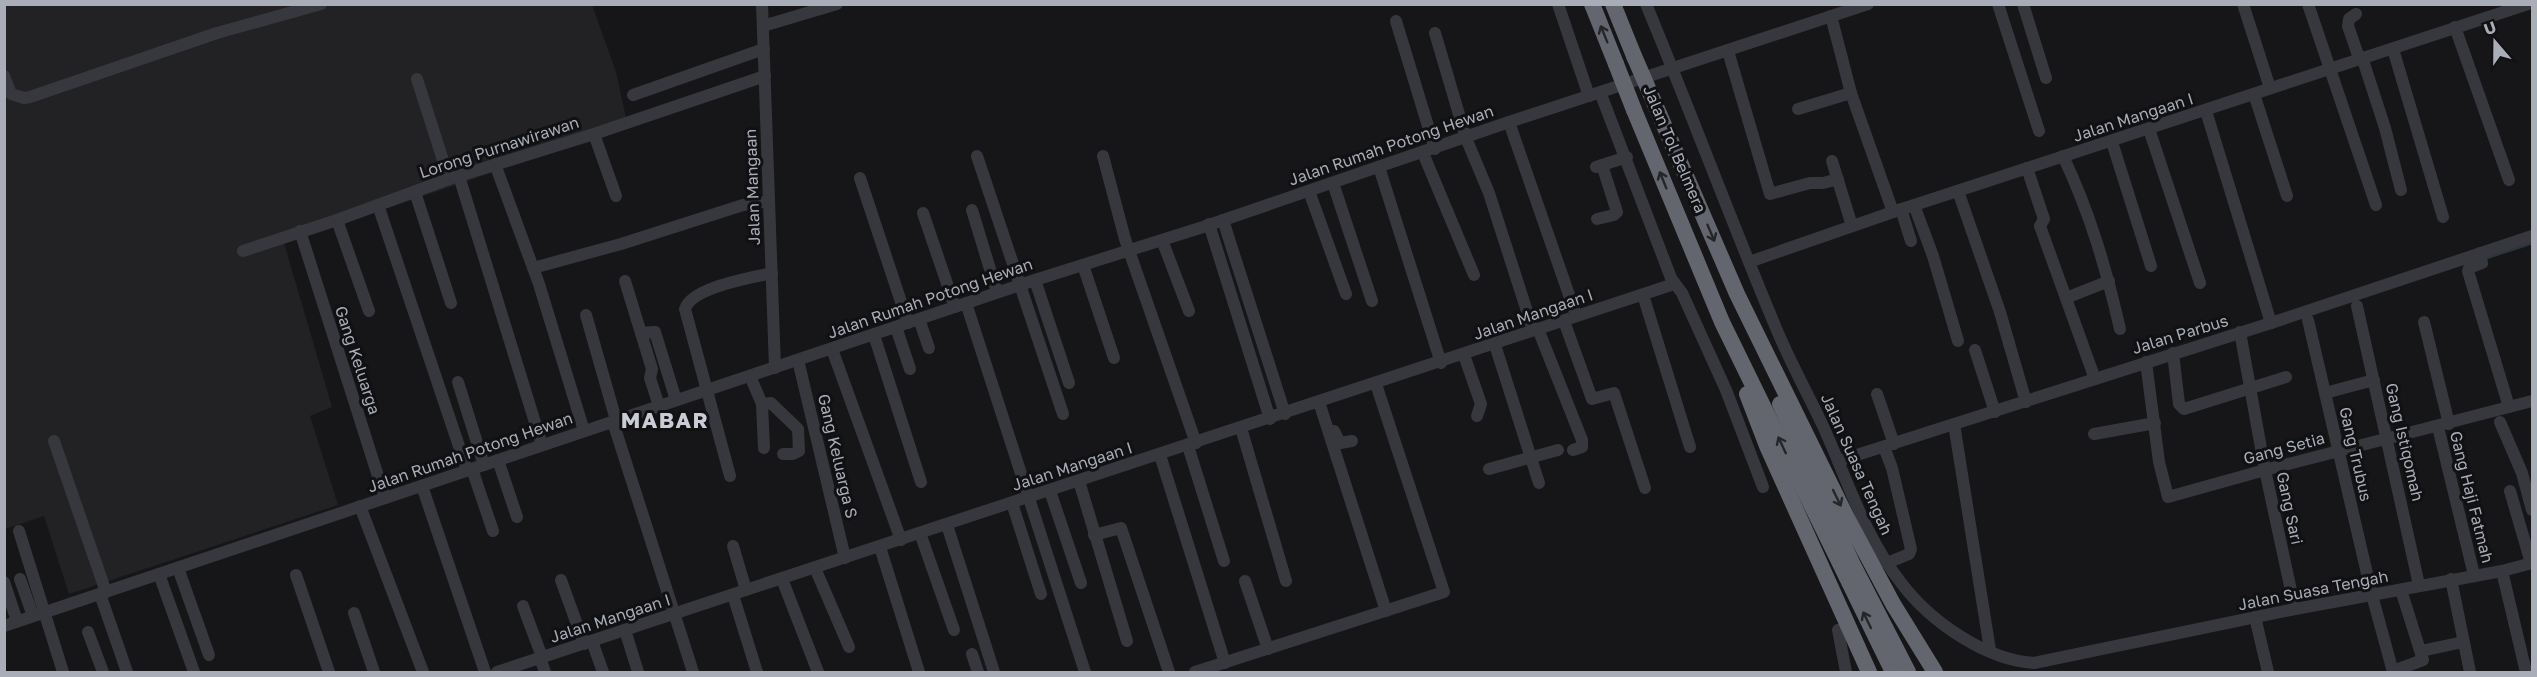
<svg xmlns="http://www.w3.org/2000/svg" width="2537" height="677" viewBox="0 0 2537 677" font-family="'Golos Text',sans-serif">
<rect width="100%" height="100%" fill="#161618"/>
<polygon fill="#222225" points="4,5 592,5 616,72 628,127 284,243 332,407 310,416 338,505 69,594 44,516 5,529"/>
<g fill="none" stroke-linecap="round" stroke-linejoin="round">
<polyline stroke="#2c353c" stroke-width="3" points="2486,258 2532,243"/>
<g stroke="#37383d" stroke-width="12">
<polyline points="762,4 775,368"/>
<polyline points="1558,4 1589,96"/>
<path d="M1646,4c45,108 85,217 130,324 14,34 32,66 47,98 25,55 41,110 79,158 29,38 84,76 132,79l261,-54 207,-38 30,-8"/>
<polyline points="1998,4 2039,131"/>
<polyline points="2023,4 2046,78"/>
<polyline points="2243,4 2270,88"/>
<polyline points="2308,4 2376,205"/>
<polyline points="2356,14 2349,19 2348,26 2359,58"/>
<polyline points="1831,16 1851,93 1893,212"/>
<polyline points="1396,21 1435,149"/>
<polyline points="763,26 837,4"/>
<polyline points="2455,27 2509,180"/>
<polyline points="1435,33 1466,138 1489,193 1533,330"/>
<polyline points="2393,49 2443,217"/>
<polyline points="1728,51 1770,194 1810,183 1823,183 1838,179"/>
<polyline points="2362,57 2385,128 2401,190"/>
<polyline points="4,76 11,94 24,98 30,97 217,33 321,4"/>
<polyline points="417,79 449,179"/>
<polyline points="1600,92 1671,278 1682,293 1726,390 1763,487"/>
<polyline points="2254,94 2287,196"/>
<polyline points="633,95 764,49"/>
<polyline points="1798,109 1851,93"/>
<polyline points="2206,111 2271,323"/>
<polyline points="1509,122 1576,315"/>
<polyline points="2149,129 2200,283"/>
<polyline points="594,134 616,196"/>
<polyline points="2112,142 2151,266"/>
<polyline points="1423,153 1474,275"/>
<polyline points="977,156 1063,414"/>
<polyline points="1103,156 1125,239 1196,443"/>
<path d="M2063,156c27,57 43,112 57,173"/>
<polyline points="1832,161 1852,226"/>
<polyline points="495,164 539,284 584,431"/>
<polyline points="1379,167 1441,363"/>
<polyline points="1596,167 1627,157"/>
<polyline points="2027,168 2044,219 2040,226 2095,379"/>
<polyline points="459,176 542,445"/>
<polyline points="860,178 908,323"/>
<polyline points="1333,183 1372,301"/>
<polyline points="1309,191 1346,294"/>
<polyline points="1958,191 2000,312 2026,402"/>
<polyline points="415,192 451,303"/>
<polyline points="378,205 467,470"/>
<polyline points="1914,205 1933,256 1958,341"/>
<polyline points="1901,209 1911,241"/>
<polyline points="972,210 997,292"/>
<polyline points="923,213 955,307"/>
<polyline points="1597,219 1614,215 1617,212 1602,165"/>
<polyline points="337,220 369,311"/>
<polyline points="1223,220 1285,414"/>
<polyline points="1209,224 1270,419"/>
<polyline points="300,231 385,498"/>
<polyline points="1162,240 1189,311"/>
<polyline points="243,251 337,220 449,179 594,134 765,76"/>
<polyline points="2480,253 2482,263 2469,268 2468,271 2509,407"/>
<polyline points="1749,262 1893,212 2528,4"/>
<polyline points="1083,265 1114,358"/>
<polyline points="533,268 621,244 743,205 769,201"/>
<polyline points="1035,280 1069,383"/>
<polyline points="625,281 652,369 650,378 659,406"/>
<polyline points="1643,295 1690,447"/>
<polyline points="2066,298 2109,281"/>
<polyline points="966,303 1085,672"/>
<polyline points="2357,306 2419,585"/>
<polyline points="586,315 616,420"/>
<polyline points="919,319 929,348"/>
<polyline points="2308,320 2372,595 2393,672"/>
<polyline points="1564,321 1592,399 1614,393 1645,488"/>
<polyline points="2424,322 2449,424"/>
<polyline points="896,327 910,369"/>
<polyline points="1538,329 1582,440 1582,447 1573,450"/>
<polyline points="2240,332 2265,470 2295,609"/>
<polyline points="641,333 655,332 676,400"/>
<polyline points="874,335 921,482"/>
<polyline points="1495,345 1539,483"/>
<polyline points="832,349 901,540"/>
<polyline points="1975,350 1995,412"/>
<polyline points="2173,353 2179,404 2184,409 2286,377"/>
<polyline points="1464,355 1481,404 1477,416"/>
<polyline points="798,360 845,558"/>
<polyline points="2146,362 2159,462 2168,497 2265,470 2532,401"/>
<polyline points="750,376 762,404 764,448"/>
<polyline points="458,382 484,465"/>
<polyline points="2325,393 2374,380"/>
<polyline points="1877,394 1894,444"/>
<polyline points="1319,402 1386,611"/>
<polyline points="762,404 771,403 798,429 799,451 793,454 783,454"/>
<polyline points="613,422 693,672"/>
<polyline points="2500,422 2522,473 2532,510"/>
<polyline points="1954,424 1990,650"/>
<polyline points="2438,427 2474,575"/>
<polyline points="1241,428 1286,581"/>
<polyline points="1334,431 1340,443 1352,441"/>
<polyline points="2094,434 2155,423"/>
<polyline points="54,441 106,592"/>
<polyline points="1188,446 1224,561"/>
<polyline points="1884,447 1892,468 1911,549 1909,554 1887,563"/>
<polyline points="1160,455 1225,663"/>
<polyline points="498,460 517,517"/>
<polyline points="1838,461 2271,323 2532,236"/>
<polyline points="472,469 493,531"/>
<polyline points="1489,469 1558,450"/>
<path d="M730,476l-45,-167c7,-22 66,-31 87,-36"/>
<polyline points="1079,481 1127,641"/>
<polyline points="422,486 485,672"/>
<polyline points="1050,491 1081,583"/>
<polyline points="2510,491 2531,563"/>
<polyline points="1012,503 1041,594"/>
<polyline points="360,506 423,672"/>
<polyline points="947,525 994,672"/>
<polyline points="19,531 63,672"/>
<polyline points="920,533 954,630"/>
<polyline points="1094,535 1121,528 1169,672"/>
<polyline points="733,546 746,590"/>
<polyline points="880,547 919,672"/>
<polyline points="178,568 209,655"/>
<polyline points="815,568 849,647"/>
<polyline points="2502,571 2526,672"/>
<polyline points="159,574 194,672"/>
<polyline points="296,575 329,672"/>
<polyline points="20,579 33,616"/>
<polyline points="782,579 818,672"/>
<polyline points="2451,579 2470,672"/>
<polyline points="561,580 584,644"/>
<polyline points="1245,581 1268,649"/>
<polyline points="4,582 17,621"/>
<polyline points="100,594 127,672"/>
<polyline points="733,595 757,672"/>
<polyline points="523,606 542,657"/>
<polyline points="354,613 374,672"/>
<polyline points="2255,617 2268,672"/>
<polyline points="4,626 1035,280 1203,227 1509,122 1868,4"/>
<polyline points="625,630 638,672"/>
<polyline points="1838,630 1846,672"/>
<polyline points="88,632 103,672"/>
<polyline points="592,641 603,672"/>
<polyline points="2421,651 2463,642"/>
<polyline points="972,654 978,672"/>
<polyline points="540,658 545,672"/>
<polyline points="2393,671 2423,660 2401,590"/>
<polyline points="497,672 1674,284"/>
<polyline points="1195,672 1444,592 1376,384"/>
</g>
<g stroke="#63666e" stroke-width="16">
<polyline points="1592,4 1616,64"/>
<polyline points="1613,4 1634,56"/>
<polyline points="1654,102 1737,294 1846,516 1893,604 1935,672"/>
<polyline points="1634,110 1722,322 1893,672"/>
<polyline points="1747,394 1767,446 1869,672"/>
<polyline points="1780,404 1853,565 1908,672"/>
</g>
<g stroke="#63666e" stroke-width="16">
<polyline points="1634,56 1654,102"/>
<polyline points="1616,64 1634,110"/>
</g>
</g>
<defs><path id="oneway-shaft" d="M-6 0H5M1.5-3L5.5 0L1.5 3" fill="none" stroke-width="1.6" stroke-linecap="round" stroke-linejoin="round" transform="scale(1.5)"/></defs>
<g stroke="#26262a">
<use href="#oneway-shaft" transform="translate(1604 34) rotate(-112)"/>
<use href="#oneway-shaft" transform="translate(1663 180) rotate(-112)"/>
<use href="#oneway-shaft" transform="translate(1711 233) rotate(67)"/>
<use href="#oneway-shaft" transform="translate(1782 445) rotate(-115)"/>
<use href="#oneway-shaft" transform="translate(1837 498) rotate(64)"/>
<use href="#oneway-shaft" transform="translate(1867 620) rotate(-116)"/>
</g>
<g text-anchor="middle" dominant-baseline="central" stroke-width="6" stroke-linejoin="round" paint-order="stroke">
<g font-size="16" fill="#a8adb8" stroke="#111113">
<text transform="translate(2133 117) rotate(-18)">Jalan Mangaan I</text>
<text transform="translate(1391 145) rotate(-19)">Jalan Rumah Potong Hewan</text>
<text transform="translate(499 147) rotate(-18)">Lorong Purnawirawan</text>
<text transform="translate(1675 149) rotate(67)">Jalan Tol Belmera</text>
<text transform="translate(752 187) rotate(-92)">Jalan Mangaan</text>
<text transform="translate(930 298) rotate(-19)">Jalan Rumah Potong Hewan</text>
<text transform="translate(1533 314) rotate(-19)">Jalan Mangaan I</text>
<text transform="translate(2180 334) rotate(-17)">Jalan Parbus</text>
<text transform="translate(358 360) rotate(72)">Gang Keluarga</text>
<text transform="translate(2405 442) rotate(77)">Gang Istiqomah</text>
<text transform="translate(2284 448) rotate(-15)">Gang Setia</text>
<text transform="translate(470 452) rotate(-19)">Jalan Rumah Potong Hewan</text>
<text transform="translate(2356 454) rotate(77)">Gang Trubus</text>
<text transform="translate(838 456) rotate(77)">Gang Keluarga S</text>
<text transform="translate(1857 464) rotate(66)">Jalan Suasa Tengah</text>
<text transform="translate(1072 466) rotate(-18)">Jalan Mangaan I</text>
<text transform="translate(2472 497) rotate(76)">Gang Haji Fatmah</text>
<text transform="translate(2290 508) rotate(78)">Gang Sari</text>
<text transform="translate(2313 590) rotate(-11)">Jalan Suasa Tengah</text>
<text transform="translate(610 618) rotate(-18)">Jalan Mangaan I</text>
</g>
<g font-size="22" font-weight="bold" letter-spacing="1.5" fill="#c9ccd4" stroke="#111113">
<text x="665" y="419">MABAR</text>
</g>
</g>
<rect width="2537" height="677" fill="none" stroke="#a8adb8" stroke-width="12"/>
<g transform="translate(2495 42) rotate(340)" stroke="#111113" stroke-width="4.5" paint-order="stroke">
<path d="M0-4.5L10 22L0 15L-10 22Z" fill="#a8adb8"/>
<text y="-9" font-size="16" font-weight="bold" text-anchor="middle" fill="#a8adb8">U</text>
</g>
</svg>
